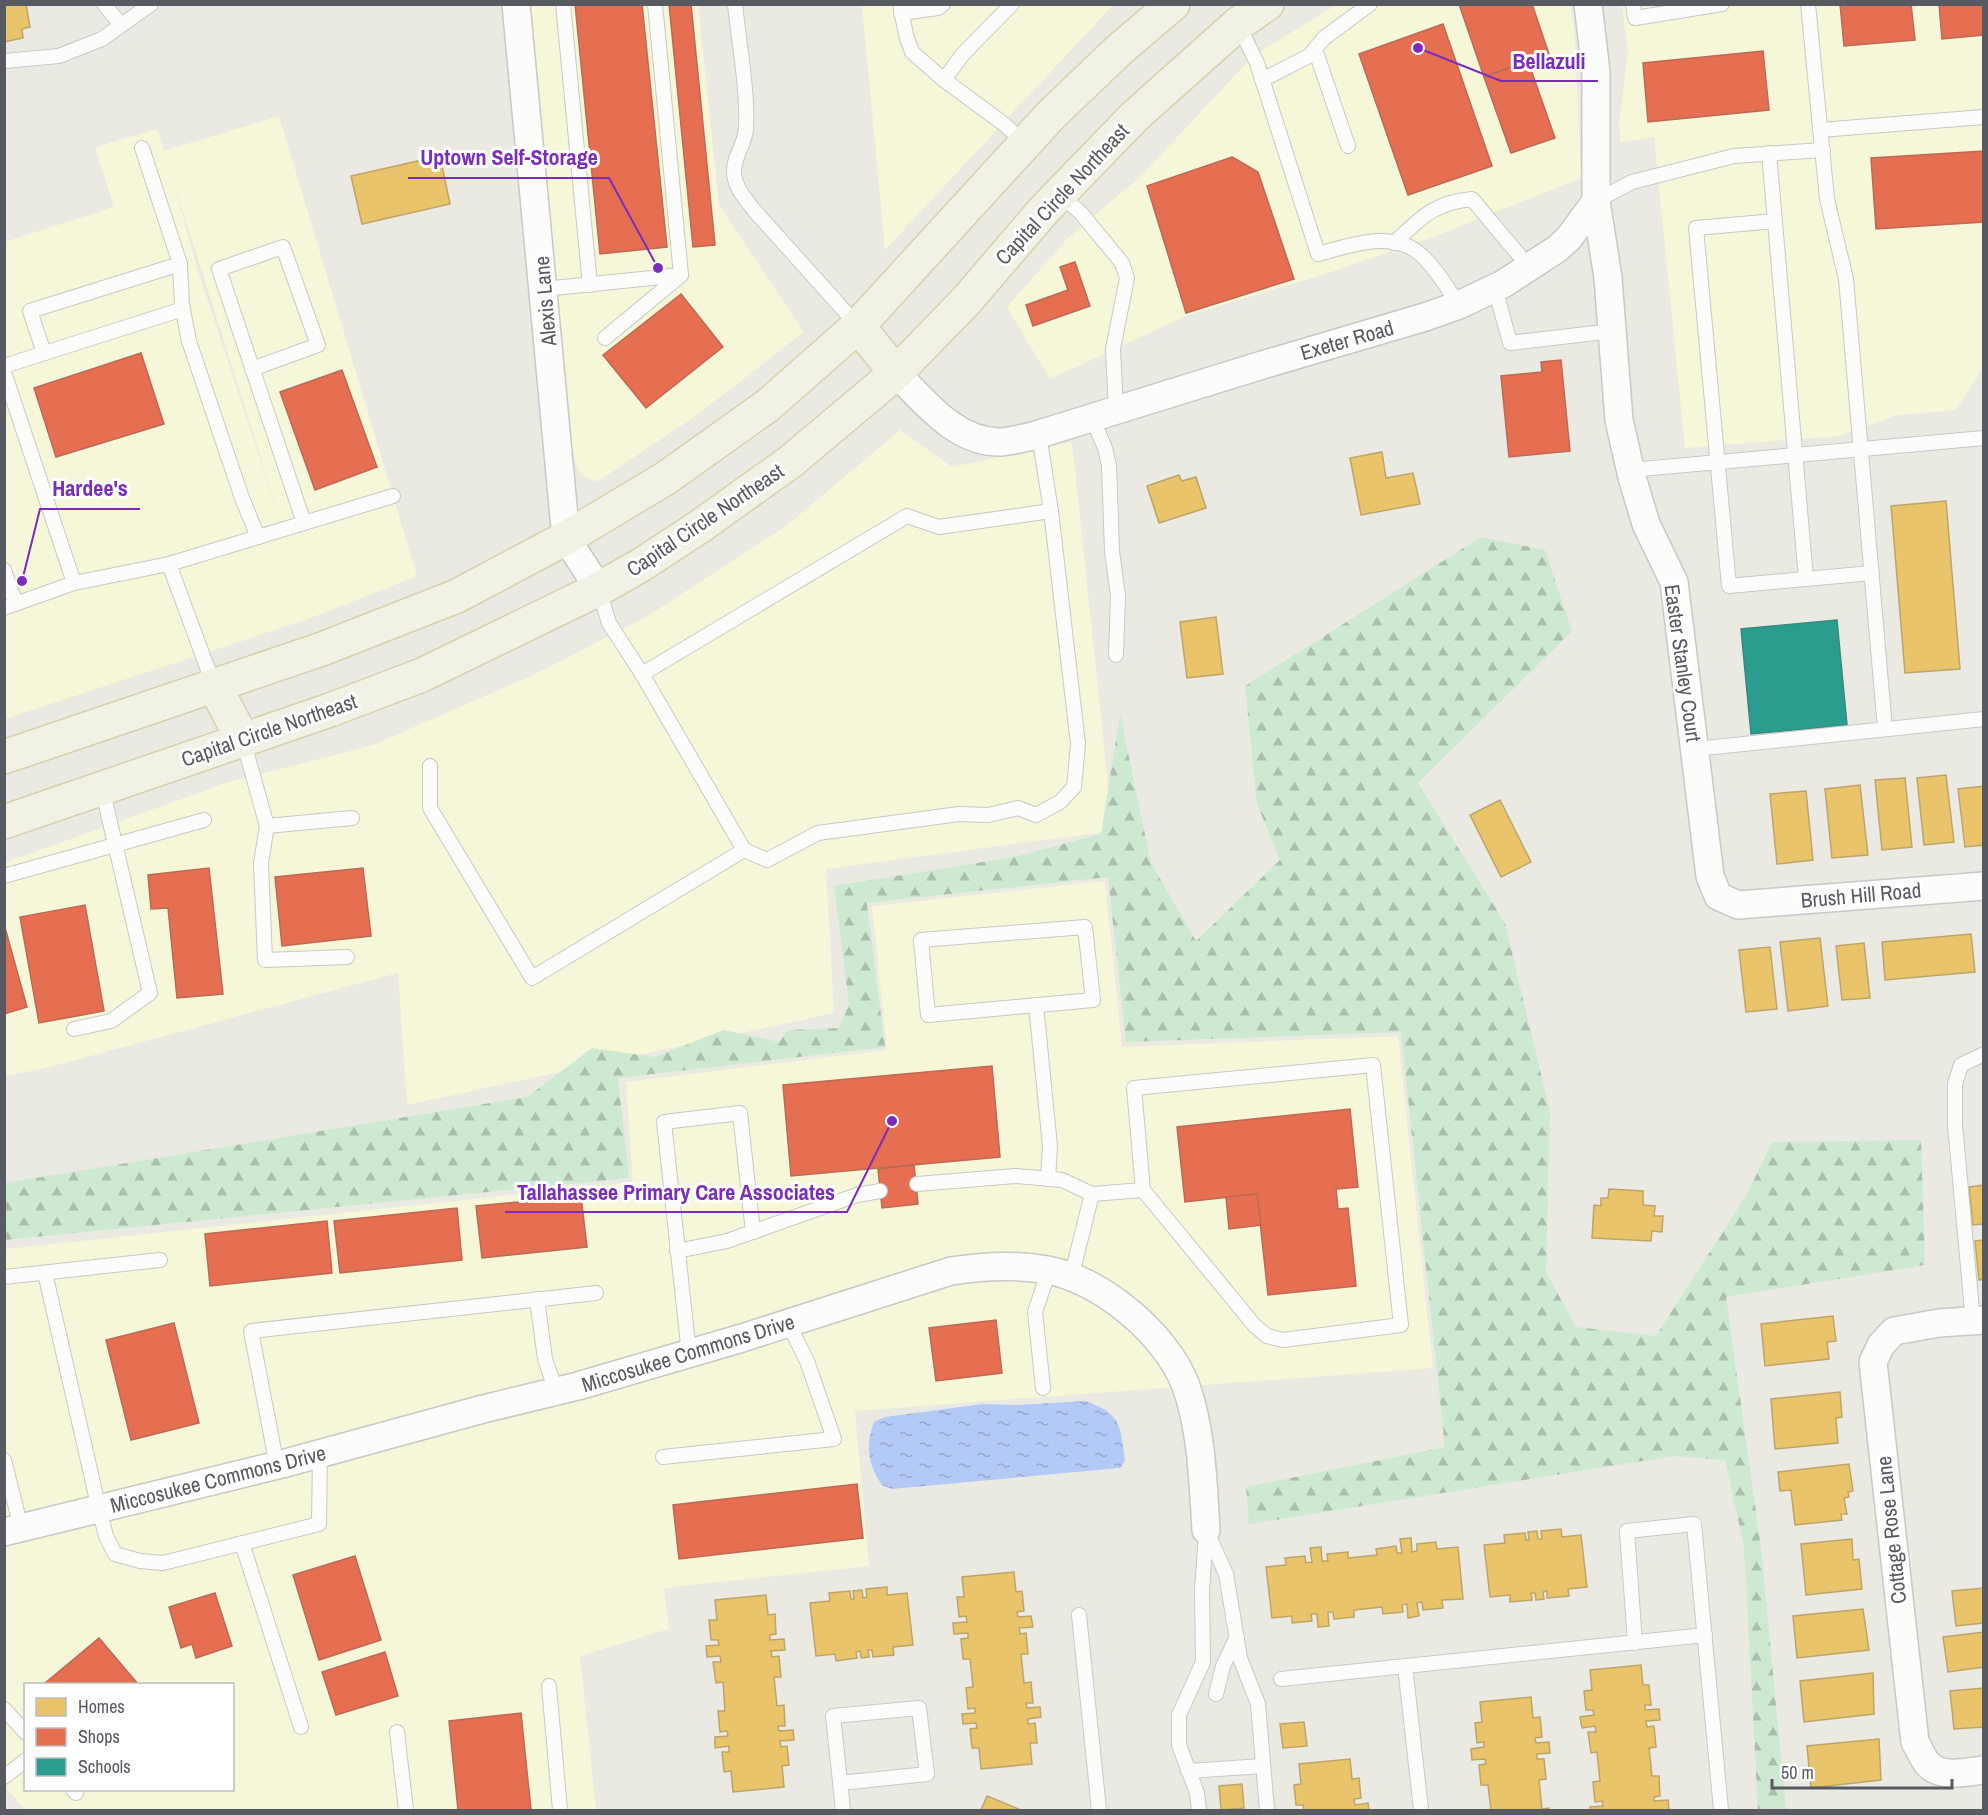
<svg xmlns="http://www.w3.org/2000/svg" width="1988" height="1815" viewBox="0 0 1988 1815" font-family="'Archivo Narrow',sans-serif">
<defs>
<pattern id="forest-firs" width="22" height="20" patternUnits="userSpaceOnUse" patternTransform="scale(1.5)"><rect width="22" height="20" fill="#cee9d1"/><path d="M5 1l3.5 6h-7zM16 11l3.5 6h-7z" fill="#aac0ad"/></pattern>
<pattern id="water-ripples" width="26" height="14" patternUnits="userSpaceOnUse" patternTransform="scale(1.5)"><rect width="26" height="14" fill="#b4caf6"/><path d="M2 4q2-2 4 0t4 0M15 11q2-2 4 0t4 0" fill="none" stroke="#95a7cb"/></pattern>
</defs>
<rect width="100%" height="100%" fill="#eaeae2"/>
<g fill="#f6f6d9" fill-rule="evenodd">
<polygon points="531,5 698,5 719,205 804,332 694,417 597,482 580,474 571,451"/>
<polygon points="862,5 1113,5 885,250"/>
<polygon points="1336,5 1571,5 1575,39 1581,178 1433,237 1325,274 1186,316 1050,379 1007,307 1067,239 1141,176 1253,56"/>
<polygon points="1622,5 1983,5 1983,369 1956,410 1898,415 1838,436 1685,448 1654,137 1620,142 1619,123 1628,50"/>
<path d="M279,116l138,460 -106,42 -306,101 -1,-477 110,-35 -19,-60 62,-18 7,22zM174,183l107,338v1l-84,-254z"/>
<polygon points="900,430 952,467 1072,442 1113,831 826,869 834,1013 407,1105 398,973 46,1068 5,1076 4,863 226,783 373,745 533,675 646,617 785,527"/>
<path d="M1105,881l17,166 276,-11 35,332 -578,43 14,155 -205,22 5,41 -89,27 16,154h-571l-20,-24v-537l628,-67 -7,-100 261,-32 -15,-144zM26,1684h206v106h-206z"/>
</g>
<polygon fill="url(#forest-firs)" points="1481,537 1545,550 1572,631 1418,783 1505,923 1550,1112 1546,1272 1576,1327 1656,1336 1747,1194 1772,1142 1921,1140 1925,1265 1726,1297 1761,1548 1786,1810 1758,1810 1744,1547 1725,1460 1674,1456 1249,1524 1246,1487 1445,1447 1401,1032 1126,1042 1108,877 867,903 885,1047 618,1078 629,1178 5,1240 5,1183 527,1097 592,1048 655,1057 724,1030 779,1042 788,1030 839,1028 849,1004 834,886 1014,857 1101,834 1120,714 1151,863 1196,941 1280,860 1257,804 1245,686"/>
<path fill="url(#water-ripples)" d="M1086,1401c37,14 34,25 39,60l-5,7 -228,21 -10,-4c-14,-20 -17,-39 -8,-63l11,-5 98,-13 34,1z"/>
<g fill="#e9c46a" stroke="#bea468" stroke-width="1.5">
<polygon points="4,4 26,4 30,27 22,29 23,38 4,42"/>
<polygon points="440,156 450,204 362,224 351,176"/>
<polygon points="1382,452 1386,478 1413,473 1420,504 1361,515 1350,458"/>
<polygon points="1179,475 1182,481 1196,477 1206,508 1159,523 1147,486"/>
<polygon points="1946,501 1960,669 1905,673 1891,506"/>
<polygon points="1216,617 1223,674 1187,678 1180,622"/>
<polygon points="1946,775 1954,842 1924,845 1917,778"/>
<polygon points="1905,778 1912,847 1882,850 1875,780"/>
<polygon points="1860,785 1868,855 1832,858 1825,789"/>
<polygon points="1984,786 1984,845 1965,847 1958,789"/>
<polygon points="1806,791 1813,860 1777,864 1770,794"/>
<polygon points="1500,800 1531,862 1501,877 1470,815"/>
<polygon points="1971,934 1975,972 1885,980 1882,942"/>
<polygon points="1820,938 1828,1006 1788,1011 1780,942"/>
<polygon points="1864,943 1870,998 1842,1000 1836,946"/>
<polygon points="1770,947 1777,1009 1746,1012 1739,950"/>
<polygon points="1984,1185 1984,1224 1973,1225 1969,1187"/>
<polygon points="1609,1189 1643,1191 1643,1205 1655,1206 1654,1216 1663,1216 1662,1232 1652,1231 1651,1241 1592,1238 1594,1205 1601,1206 1601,1198 1608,1198"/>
<polygon points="1984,1240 1984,1279 1979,1280 1975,1241"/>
<polygon points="1833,1316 1836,1341 1827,1342 1829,1359 1765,1366 1761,1324"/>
<polygon points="1840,1392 1842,1417 1836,1418 1838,1443 1775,1449 1771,1399"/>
<polygon points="1849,1464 1853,1491 1848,1492 1849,1497 1844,1498 1847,1514 1841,1514 1842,1520 1795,1525 1791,1490 1780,1491 1778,1472"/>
<polygon points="1561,1529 1562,1537 1581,1535 1587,1587 1568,1589 1569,1596 1547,1598 1547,1591 1543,1592 1544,1599 1536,1600 1535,1593 1531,1593 1532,1600 1510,1602 1510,1595 1490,1597 1484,1545 1505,1543 1504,1535 1525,1533 1526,1540 1529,1540 1528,1532 1537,1531 1538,1539 1542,1539 1541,1531"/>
<polygon points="1411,1538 1412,1552 1417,1551 1417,1544 1436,1542 1437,1549 1458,1547 1463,1599 1442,1600 1443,1608 1423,1610 1422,1602 1417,1603 1419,1616 1408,1618 1407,1604 1402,1605 1403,1612 1383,1614 1382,1607 1354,1610 1354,1617 1334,1619 1333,1612 1328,1612 1329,1626 1318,1627 1317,1614 1311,1614 1312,1621 1292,1623 1292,1616 1272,1618 1266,1567 1286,1565 1285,1558 1305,1556 1306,1563 1312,1562 1310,1548 1321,1547 1322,1561 1328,1561 1327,1554 1348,1552 1348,1558 1377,1555 1376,1549 1396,1546 1397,1553 1402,1553 1400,1539"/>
<polygon points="1852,1539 1853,1560 1859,1559 1862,1589 1806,1595 1801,1544"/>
<polygon points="1014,1572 1016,1592 1022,1591 1024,1611 1017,1612 1018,1617 1031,1616 1033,1627 1019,1628 1020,1634 1026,1633 1028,1654 1021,1654 1024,1683 1031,1682 1033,1703 1026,1703 1027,1708 1040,1707 1041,1717 1028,1719 1028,1724 1035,1723 1037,1743 1030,1743 1032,1764 981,1769 979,1748 972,1748 970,1729 977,1728 976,1723 963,1724 962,1714 975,1713 975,1708 968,1709 966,1688 973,1687 970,1659 963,1659 961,1639 968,1638 968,1633 954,1634 953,1623 967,1622 966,1616 959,1617 957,1597 964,1597 962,1577"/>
<polygon points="887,1587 887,1595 907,1593 913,1645 893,1647 894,1655 873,1657 872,1650 868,1650 869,1657 861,1658 860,1651 856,1652 857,1658 836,1661 835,1654 816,1656 810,1603 830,1601 829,1593 850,1591 851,1599 854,1599 853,1591 862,1590 863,1598 867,1597 866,1589"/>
<polygon points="1984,1588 1984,1623 1956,1626 1952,1591"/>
<polygon points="766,1595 768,1615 775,1614 776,1634 770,1635 770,1640 784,1639 785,1650 771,1651 772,1657 779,1656 781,1677 774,1677 777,1706 784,1705 785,1726 778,1726 779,1731 793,1730 794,1740 780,1741 781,1747 787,1746 789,1765 782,1766 784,1787 733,1792 731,1771 724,1772 722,1752 729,1752 729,1746 715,1748 715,1737 728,1736 727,1731 720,1732 718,1711 725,1711 723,1682 716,1683 713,1662 721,1662 720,1656 707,1657 706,1646 719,1645 718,1640 711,1640 709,1620 717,1620 715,1600"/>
<polygon points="1863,1609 1869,1650 1797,1658 1793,1616"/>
<polygon points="1984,1632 1984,1667 1948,1672 1943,1637"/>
<polygon points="1641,1665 1643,1685 1649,1685 1651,1705 1645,1705 1645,1710 1659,1709 1660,1720 1646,1721 1647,1727 1654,1726 1656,1747 1649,1748 1652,1776 1659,1776 1660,1796 1654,1797 1654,1801 1668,1800 1669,1810 1590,1810 1590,1807 1603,1806 1602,1801 1595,1802 1593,1782 1600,1781 1597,1752 1591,1753 1588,1732 1596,1732 1595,1726 1582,1728 1580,1717 1594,1715 1593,1710 1586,1710 1584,1691 1592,1690 1590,1670"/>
<polygon points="1873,1673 1874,1714 1804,1722 1800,1681"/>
<polygon points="1984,1688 1984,1727 1954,1729 1950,1691"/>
<polygon points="1531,1697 1533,1718 1540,1717 1542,1737 1535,1738 1536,1743 1549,1742 1550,1753 1537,1754 1537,1759 1544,1759 1546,1779 1539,1780 1542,1809 1549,1808 1549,1810 1491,1810 1488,1785 1481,1785 1479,1765 1486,1764 1485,1759 1472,1760 1471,1749 1484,1747 1484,1742 1477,1743 1475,1723 1482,1722 1480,1702"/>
<polygon points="1304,1722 1307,1746 1283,1748 1280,1724"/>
<polygon points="1879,1739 1881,1780 1811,1788 1807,1746"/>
<polygon points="1350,1759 1352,1779 1359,1778 1361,1798 1354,1799 1355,1805 1368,1803 1369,1810 1299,1810 1304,1810 1303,1805 1296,1805 1294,1785 1301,1784 1299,1764"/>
<polygon points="1242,1784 1244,1808 1221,1810 1219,1786"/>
<polygon points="987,1796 1021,1810 981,1810"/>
</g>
<g fill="#e76f51" stroke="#bc6956" stroke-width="1.5">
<polygon points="575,4 642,4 667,247 600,254"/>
<polygon points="669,4 691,4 715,245 693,247"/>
<polygon points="1459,4 1532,4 1549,54 1484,77"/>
<polygon points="1840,4 1911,4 1915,40 1844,46"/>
<polygon points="1939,4 1984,4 1984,35 1942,39"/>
<polygon points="1443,24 1492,166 1408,195 1359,54"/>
<polygon points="1763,51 1769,110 1648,122 1643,63"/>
<polygon points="1528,61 1555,138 1511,153 1484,77"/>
<polygon points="1984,151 1984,222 1876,229 1871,158"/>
<polygon points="1232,157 1258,172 1294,279 1186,313 1147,186"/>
<polygon points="1075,262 1090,306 1033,326 1026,305 1068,290 1060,267"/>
<polygon points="681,294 723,347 646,408 603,355"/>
<polygon points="141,353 164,424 56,457 34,388"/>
<polygon points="1561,360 1570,451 1509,457 1501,376 1542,372 1541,362"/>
<polygon points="342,370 377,467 315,490 280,392"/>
<polygon points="209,868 223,994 177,998 168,908 151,909 148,875"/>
<polygon points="363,868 371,936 282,946 275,877"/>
<polygon points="85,905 104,1011 39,1023 20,917"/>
<polygon points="4,924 27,1007 4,1014"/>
<polygon points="992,1066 1000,1157 791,1176 783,1085"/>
<polygon points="1350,1109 1358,1187 1336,1189 1338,1209 1348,1208 1356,1286 1268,1295 1257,1194 1185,1202 1177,1127"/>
<polygon points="914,1165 918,1204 882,1208 878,1169"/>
<polygon points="1257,1194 1261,1225 1229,1229 1226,1197"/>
<polygon points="581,1196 587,1247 482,1258 476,1206"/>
<polygon points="457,1208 462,1260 340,1273 334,1221"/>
<polygon points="327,1221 332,1273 210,1286 205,1234"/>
<polygon points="996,1320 1002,1373 936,1381 929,1328"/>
<polygon points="174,1323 199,1423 131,1440 106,1340"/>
<polygon points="857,1484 863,1538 679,1559 673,1505"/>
<polygon points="355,1556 381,1640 319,1660 293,1575"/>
<polygon points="215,1593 232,1646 196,1658 192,1644 181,1648 169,1607"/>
<polygon points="99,1638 138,1684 44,1684"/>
<polygon points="385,1652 398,1696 336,1715 322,1672"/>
<polygon points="521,1713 531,1810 458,1810 449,1721"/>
</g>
<polygon fill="#2a9d8f" stroke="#388982" stroke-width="1.5" points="1837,620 1847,725 1751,734 1741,629"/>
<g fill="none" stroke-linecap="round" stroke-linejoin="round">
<g stroke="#c8c8c7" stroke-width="16">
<g id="lane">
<polyline points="104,4 121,25"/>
<polyline points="563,4 590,285"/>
<polyline points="655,4 681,275"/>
<path d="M735,4c4,40 13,86 11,125 -1,16 -13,28 -12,44 1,15 11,25 19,36l105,117"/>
<polyline points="900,4 906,35 912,52 944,80 1004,124 1025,144"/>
<polyline points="1633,4 1635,18 1722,4"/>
<polyline points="1808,4 1827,199 1846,279 1885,729"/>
<polyline points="901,13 938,8 943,4"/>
<path d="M1238,24l19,39 61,191c31,-8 74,-25 102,0 16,14 27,34 39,51"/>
<polyline points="1315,49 1348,146"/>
<polyline points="4,61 59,56 102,39 151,4"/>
<polyline points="944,80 963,54 1012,4"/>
<polyline points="1262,80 1309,56 1324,38 1370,4"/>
<polyline points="1820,130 1984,117"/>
<polyline points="142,148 180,264 182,305 189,341 242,498 258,537"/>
<polyline points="1769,153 1806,579"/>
<polyline points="1059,194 1081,213 1122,263 1127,278 1113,349 1116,411"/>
<polyline points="1596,201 1632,182 1734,156 1823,150"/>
<polyline points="1775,221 1696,228 1729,586 1872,573"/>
<path d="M1394,243c27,-25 39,-40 78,-44l57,68"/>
<polyline points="1495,288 1510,343 1612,331"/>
<polyline points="544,289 681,275 605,338"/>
<polyline points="44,353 30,311 180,264"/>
<polyline points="4,366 183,309"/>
<polyline points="252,369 318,345 283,247 219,269 304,523"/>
<polyline points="4,372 74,583"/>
<polyline points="1092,418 1105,448 1109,465 1112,551 1118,596 1116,655"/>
<polyline points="1630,470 1984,438"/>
<polyline points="169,564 214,686"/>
<polyline points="4,570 16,604"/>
<polyline points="4,608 74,583 169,564 393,496"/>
<polyline points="642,674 907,516 939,527 1051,511 1039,435"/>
<polyline points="243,740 267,826 261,863 265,960 347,957"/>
<polyline points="1695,749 1984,719"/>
<polyline points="430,766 430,808 532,978 744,850 642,674 609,623 599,590"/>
<polyline points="267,826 352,818"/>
<polyline points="744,850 767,860 818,833 959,814 988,815 1018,808 1036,815 1060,802 1074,787 1078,744 1051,511"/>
<polyline points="4,876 204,820"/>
<polygon points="1085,927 1093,1000 928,1015 921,940"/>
<polyline points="1036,1005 1050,1146 1048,1179"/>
<polyline points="74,1029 111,1021 150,993 102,788"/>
<polygon points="1373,1065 1401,1325 1283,1340 1267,1336 1255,1326 1143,1190 1134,1088"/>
<polyline points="917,1184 1015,1176 1062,1180 1092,1194 1143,1190"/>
<polyline points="677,1251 727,1241 857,1195 880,1191"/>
<polyline points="45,1273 99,1509 106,1536 115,1554 140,1561 163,1563 319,1524 320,1454"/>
<polyline points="4,1277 160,1260"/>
<polyline points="1071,1278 1092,1194"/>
<polyline points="537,1299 545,1359 556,1391"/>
<polyline points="1973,1321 1955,1125 1955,1084 1961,1065 1984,1054"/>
<polyline points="689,1354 664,1122 740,1113 753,1232"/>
<polyline points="1043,1388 1035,1312 1049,1270"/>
<polyline points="663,1457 834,1439 807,1361 788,1323"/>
<polyline points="4,1460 21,1528"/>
<polyline points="277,1466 251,1331 596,1293"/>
<polyline points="1206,1530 1226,1574 1240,1658 1258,1704 1267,1810"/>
<polyline points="242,1543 301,1727"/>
<polyline points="1079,1615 1099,1810"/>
<polyline points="1635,1643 1627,1531 1694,1524 1721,1810"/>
<polyline points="1405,1666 1421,1810"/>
<polyline points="1281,1679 1705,1635"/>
<polyline points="549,1686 560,1810"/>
<polyline points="1216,1694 1223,1666 1237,1637"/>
<polyline points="4,1709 26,1733"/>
<polyline points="397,1732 406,1810"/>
<polyline points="1188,1771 1263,1766"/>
<polyline points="4,1777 26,1760"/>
<polyline points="840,1783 927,1774 919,1708 833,1716 843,1810"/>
<polyline points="73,1790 76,1793"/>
<polyline points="1199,1810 1197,1793 1179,1745 1179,1715 1203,1662 1202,1590 1206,1533"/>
</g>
</g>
<g stroke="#c8c8c7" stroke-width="30">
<g id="street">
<polyline points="516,4 566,538 599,589"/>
<polyline points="1588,4 1596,72 1596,201 1608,278 1619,420 1632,477 1646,524 1674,582 1710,876 1718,896 1738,905 1984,886"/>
<path d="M896,373c29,29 60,70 105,69 11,-1 22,-4 32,-6l226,-70 166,-49 34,-12 44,-21 54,-35 12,-11 27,-37"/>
<path d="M1984,1320l-45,3 -45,8 -13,14 -8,17 42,380c4,6 7,15 12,21 13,16 39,9 57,7"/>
<path d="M4,1532l278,-68 201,-55 95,-23 164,-48 209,-67c32,-5 64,-7 96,-1 54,9 120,65 139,116 16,46 17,96 20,144"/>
</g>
</g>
<g stroke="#d4d2ad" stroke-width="36">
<g id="primary">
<polyline points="858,326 896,373"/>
<polyline points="215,687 243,740"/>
<polyline points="4,757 322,649 457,596 566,538 666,478 767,406 858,326 1051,115 1119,50 1173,4"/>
<polyline points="4,822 330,710 422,675 599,589 641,565 699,527 790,462 896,373 966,301 1044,210 1134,117 1238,24 1267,4"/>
</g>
</g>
<use href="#lane" stroke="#fcfcfb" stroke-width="14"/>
<use href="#street" stroke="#fcfcfb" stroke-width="27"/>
<use href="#primary" stroke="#f1f2e5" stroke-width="33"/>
</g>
<g text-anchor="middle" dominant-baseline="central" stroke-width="6" stroke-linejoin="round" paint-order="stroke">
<g font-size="21" fill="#585a62" stroke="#fff">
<text transform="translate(1062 194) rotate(-47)">Capital Circle Northeast</text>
<text transform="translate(545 301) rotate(-95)">Alexis Lane</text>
<text transform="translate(1347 340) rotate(-16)">Exeter Road</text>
<text transform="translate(705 520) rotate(-34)">Capital Circle Northeast</text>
<text transform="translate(1683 663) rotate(82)">Easter Stanley Court</text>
<text transform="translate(269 730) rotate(-19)">Capital Circle Northeast</text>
<text transform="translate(1861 895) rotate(-5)">Brush Hill Road</text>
<text transform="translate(688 1353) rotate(-17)">Miccosukee Commons Drive</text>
<text transform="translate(218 1479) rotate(-14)">Miccosukee Commons Drive</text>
<text transform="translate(1891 1530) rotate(-96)">Cottage Rose Lane</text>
</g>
</g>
<path fill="none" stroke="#7b2cbf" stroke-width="2" d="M1418 48L1501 81H1598M658 268L609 178H408M22 581L40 509H140M892 1121L847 1212H505"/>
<g fill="#7b2cbf" stroke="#fff" stroke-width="2">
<circle cx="1418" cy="48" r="6"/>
<circle cx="658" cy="268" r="6"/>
<circle cx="22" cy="581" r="6"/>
<circle cx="892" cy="1121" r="6"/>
</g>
<g font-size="22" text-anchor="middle" font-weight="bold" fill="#7b2cbf" stroke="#fff" stroke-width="6" stroke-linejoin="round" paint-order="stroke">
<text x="1549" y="69">Bellazuli</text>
<text x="509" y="165">Uptown Self-Storage</text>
<text x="90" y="496">Hardee's</text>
<text x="676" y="1200">Tallahassee Primary Care Associates</text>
</g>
<rect width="1988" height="1815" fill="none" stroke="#585a62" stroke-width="12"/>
<rect x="24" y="1683" width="210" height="108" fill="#ffffff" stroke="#bcbdc0" stroke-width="1.5"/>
<rect x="36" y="1698" width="30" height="18" fill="#e9c46a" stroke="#bcbdc0" stroke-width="1.5"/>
<text x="78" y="1713" font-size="18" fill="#585a62">Homes</text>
<rect x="36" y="1728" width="30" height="18" fill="#e76f51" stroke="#bcbdc0" stroke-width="1.5"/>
<text x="78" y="1743" font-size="18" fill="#585a62">Shops</text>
<rect x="36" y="1758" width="30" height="18" fill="#2a9d8f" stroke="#bcbdc0" stroke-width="1.5"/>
<text x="78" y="1773" font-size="18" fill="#585a62">Schools</text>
<path d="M1772 1779v9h180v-9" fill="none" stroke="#585a62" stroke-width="3"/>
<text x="1781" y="1779" font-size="18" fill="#585a62" stroke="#ffffff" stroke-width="4.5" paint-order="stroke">50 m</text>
</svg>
